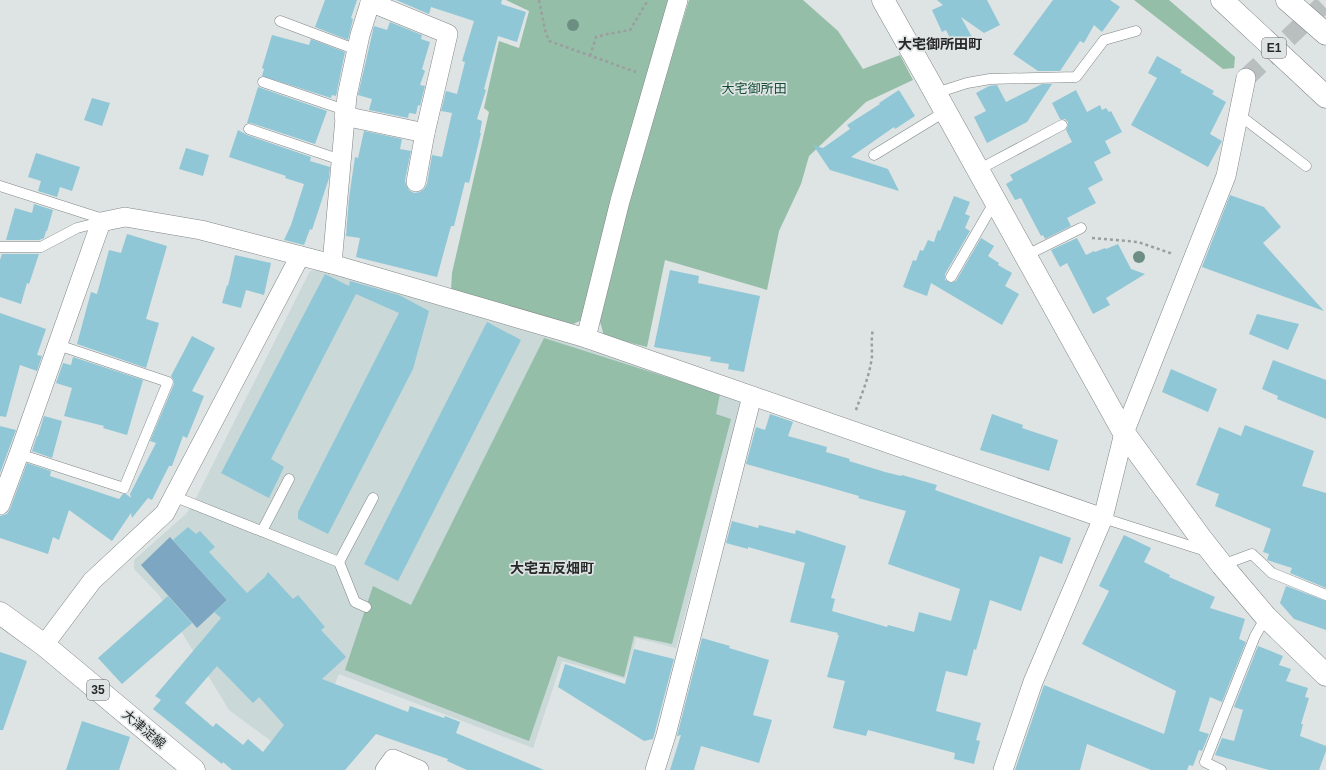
<svg xmlns="http://www.w3.org/2000/svg" width="1326" height="770" viewBox="0 0 1326 770" font-family="Arial,'Noto Sans JP',sans-serif">
<rect width="100%" height="100%" fill="#dee3e3"/>
<polygon fill="#cad8d8" points="325,270 374,282 734,393 741,401 676,648 636,638 625,679 562,661 533,748 339,674 302,764 229,710 159,595 134,569 134,560 186,514 193,504 310,271"/>
<g fill="#95bea8">
<polygon points="506,0 671,0 582,320 573,324 451,291 452,273 489,112 484,108 499,41 519,48 529,11"/>
<polygon points="689,0 803,0 838,31 863,69 900,55 913,80 866,102 809,156 801,184 779,231 767,290 665,260 647,347 604,336 599,318 641,158"/>
<polygon points="1134,0 1169,0 1235,57 1234,68 1223,69"/>
<polygon points="544,338 720,394 716,414 731,419 672,644 634,636 624,677 558,656 529,741 345,670 373,586 411,605"/>
</g>
<polygon fill="#7ca6c1" points="170,537 227,600 197,628 141,565"/>
<g fill="#90c7d6" fill-rule="evenodd">
<polygon points="325,0 357,0 351,18 353,19 348,40 315,27"/>
<polygon points="396,0 502,0 501,4 526,12 517,42 498,36 484,89 486,90 477,119 482,121 480,133 481,133 469,183 465,182 454,226 451,226 437,277 356,257 360,238 346,236 349,198 355,157 358,158 364,131 402,139 400,149 411,151 405,180 406,185 409,190 414,193 420,192 424,189 427,184 432,155 442,157 452,113 441,111 446,91 457,94 465,62 462,61 474,21 431,7 429,14"/>
<polygon points="937,0 987,0 1000,25 984,33 961,17 973,39 955,48 946,30 942,32 932,10 943,5"/>
<polygon points="1053,0 1110,0 1120,7 1102,32 1094,25 1084,43 1080,41 1060,71 1038,71 1013,54"/>
<polygon points="390,22 422,35 421,39 430,42 422,69 425,71 420,85 425,86 420,106 418,105 416,114 409,113 408,118 369,110 372,99 358,95 374,26 387,30"/>
<polygon points="272,35 309,45 311,39 345,52 336,96 332,95 331,98 262,76 264,69 262,68"/>
<polygon points="1157,56 1182,70 1180,72 1214,91 1212,94 1226,102 1210,134 1222,141 1208,167 1131,125 1157,78 1148,73"/>
<polygon points="1042,84 1052,84 1027,122 987,143 974,117 986,111 976,93 989,86 997,85 1006,102"/>
<polygon points="258,87 327,111 315,144 251,123 247,123"/>
<polygon points="899,90 915,116 895,129 894,127 851,157 888,169 899,191 830,170 813,145 823,148 850,129 847,125 880,104 879,103"/>
<polygon points="1076,90 1087,112 1100,105 1102,110 1106,108 1109,112 1111,111 1122,132 1105,141 1111,153 1094,162 1103,180 1088,188 1096,203 1067,218 1071,226 1045,239 1043,235 1041,236 1021,198 1015,200 1006,184 1013,180 1010,175 1072,142 1066,130 1068,126 1068,122 1065,119 1060,119 1052,103"/>
<polygon points="92,98 110,103 102,126 84,120"/>
<polygon points="238,130 247,135 311,157 310,161 330,167 329,178 312,230 310,229 304,245 284,240 291,225 304,184 285,178 286,176 229,157"/>
<polygon points="186,148 209,155 203,176 179,169"/>
<polygon points="36,153 80,167 72,191 60,187 57,197 38,191 41,181 28,177"/>
<polygon points="1230,195 1264,207 1281,227 1263,243 1324,311 1202,267"/>
<polygon points="954,196 970,202 965,214 970,216 965,228 970,231 945,274 945,280 951,283 956,281 981,238 994,246 988,256 999,263 998,265 1012,273 1005,286 1019,294 1002,325 931,283 927,296 903,287 913,260 916,261 920,250 923,251 928,240 934,242 938,230 940,231"/>
<polygon points="34,204 53,210 47,231 46,231 44,238 39,240 6,240 15,208 32,213"/>
<polygon points="127,234 167,246 146,319 159,323 146,368 77,344 91,292 97,294 109,250 121,253"/>
<polygon points="1077,238 1086,255 1094,251 1095,252 1105,248 1106,249 1118,244 1131,269 1145,274 1106,298 1110,305 1093,314 1067,263 1060,267 1051,250"/>
<polygon points="2,254 39,254 29,284 27,283 21,304 0,297 0,260"/>
<polygon points="235,255 271,263 264,295 246,290 241,308 222,303 227,285 228,286"/>
<polygon points="670,270 699,276 698,283 760,296 744,372 728,369 729,364 710,361 711,357 654,347"/>
<polygon points="325,274 349,286 350,281 399,295 429,311 413,369 328,534 298,519 298,512 399,313 356,294 271,459 284,467 269,498 221,473"/>
<polygon points="0,313 46,329 37,355 42,356 37,371 20,365 6,417 0,416"/>
<polygon points="1257,314 1299,324 1288,350 1249,334"/>
<polygon points="487,322 521,340 398,581 364,564"/>
<polygon points="192,336 215,348 192,391 204,396 187,438 183,436 172,466 169,466 152,500 148,498 132,518 131,513 112,541 69,510 59,540 53,537 48,554 0,538 0,516 7,514 10,509 27,463 51,471 50,476 119,499 123,494 126,494 131,498 130,494 156,443 150,441 174,384 174,381 171,376"/>
<polygon points="73,357 143,380 127,435 103,428 104,426 64,416 72,388 56,383 63,363 71,365"/>
<polygon points="1273,360 1326,380 1326,419 1277,399 1278,396 1262,389"/>
<polygon points="1171,369 1217,389 1208,412 1162,392"/>
<polygon points="770,414 793,422 788,436 827,447 826,452 850,459 849,461 885,472 901,476 902,475 937,485 935,490 1071,538 1062,564 1040,556 1021,611 990,600 976,650 974,649 967,676 946,671 936,711 981,723 976,740 980,741 974,764 954,759 955,753 868,730 866,736 833,728 845,681 827,677 839,635 837,635 838,633 790,622 805,563 748,547 748,549 726,543 732,521 758,528 759,525 795,534 796,530 846,546 831,598 835,599 832,611 887,627 888,625 914,632 919,612 951,621 960,589 888,564 906,511 858,498 859,496 821,485 746,464 756,427 765,430"/>
<polygon points="992,414 1023,425 1022,428 1058,440 1049,471 980,450"/>
<polygon points="44,416 62,421 52,458 32,451 37,436 38,436"/>
<polygon points="1245,425 1314,451 1302,486 1326,493 1326,588 1290,573 1292,568 1267,560 1269,554 1263,552 1271,529 1215,506 1219,494 1196,485 1219,427 1241,436"/>
<polygon points="0,426 16,430 0,473"/>
<path d="M188,527l8,7 4,-3 15,16 -6,5 38,41 18,-16 3,-5 25,27 5,-4 27,32 -4,3 25,27 -24,22 86,33 2,-6 34,12 1,-2 15,6 -4,11 88,37h-77l-20,-9 1,-2 -72,-25 -31,36h-113l-9,-8 -1,2 -69,-55 8,-9 -6,-4 66,-78 -7,-6 13,-12 -54,-60zM217,666l36,37 6,-6 25,28 -21,27 -15,-13 -5,6 -27,-22 -3,4 -28,-24z"/>
<polygon points="1124,535 1151,548 1144,562 1170,575 1169,577 1215,597 1210,608 1245,619 1239,639 1246,642 1222,702 1210,697 1199,731 1209,734 1202,751 1199,750 1193,766 1189,765 1187,770 1151,770 1087,744 1080,770 1015,770 1044,685 1164,734 1176,691 1082,644 1109,591 1099,586"/>
<polygon points="1286,586 1326,601 1326,630 1294,619 1280,603"/>
<polygon points="168,596 192,623 122,684 98,658"/>
<polygon points="702,638 730,646 729,648 769,660 753,715 772,720 759,763 701,746 694,770 670,770 681,735 677,736"/>
<polygon points="1258,646 1283,656 1279,665 1291,669 1286,681 1308,688 1305,697 1309,698 1301,724 1303,724 1300,736 1326,746 1326,751 1319,770 1269,770 1215,755 1222,738 1234,741 1243,710 1234,707"/>
<polygon points="634,649 674,659 653,739 644,741 558,687 565,664 625,684"/>
<polygon points="0,652 27,661 3,730 0,730"/>
<polygon points="82,721 130,737 119,770 66,770"/>
</g>
<g fill="none" stroke-linecap="round" stroke-linejoin="round">
<polyline stroke="#b9bebe" stroke-width="19" stroke-dasharray="19 10" stroke-linecap="butt" points="1246,78 1326,2"/>
<g stroke="#828687" stroke-width="11">
<g id="lane">
<polyline points="280,21 357,50"/>
<polyline points="263,82 345,110"/>
<polyline points="936,93 967,83 990,79 1076,77 1104,40 1136,31"/>
<polyline points="1238,114 1306,166"/>
<polyline points="249,129 341,160"/>
<polyline points="874,155 946,111"/>
<polyline points="978,170 1062,125"/>
<polyline points="0,186 106,220"/>
<polyline points="0,247 41,247 77,228 101,222"/>
<polyline points="1025,256 1081,228"/>
<polyline points="951,277 995,201"/>
<polyline points="19,454 124,488 168,382 58,345"/>
<polyline points="173,496 339,562 373,498"/>
<polyline points="1103,518 1206,551"/>
<polyline points="262,531 289,479"/>
<polyline points="339,562 355,602 366,607"/>
<polyline points="1222,565 1252,554 1272,573 1326,595"/>
<polyline points="1221,770 1205,762 1255,636 1266,617"/>
</g>
</g>
<g stroke="#828687" stroke-width="20">
<g id="street">
<polyline points="344,116 425,133 448,34 370,2"/>
<polyline points="416,182 425,133"/>
<polyline points="332,264 347,96 360,35 371,0"/>
<polyline points="586,338 620,201 678,0"/>
<polyline points="0,505 19,454 101,222 125,217 201,230 332,264 586,338 1103,518"/>
<polyline points="44,645 92,581 165,513 300,256"/>
<polyline points="385,770 393,759 419,770"/>
<polyline points="655,770 666,735 752,396"/>
<polyline points="1003,770 1033,682 1103,518 1124,433 1226,176 1246,78"/>
</g>
</g>
<g stroke="#828687" stroke-width="23">
<polyline id="secondary" points="883,0 927,78 1124,433 1200,537 1222,565 1266,617 1326,675"/>
</g>
<g stroke="#828687" stroke-width="23">
<polyline id="primary" points="0,613 44,645 194,770"/>
</g>
<g stroke="#828687" stroke-width="23">
<g id="highway">
<polyline points="1222,0 1326,97"/>
<polyline points="1287,0 1326,34"/>
</g>
</g>
<g stroke="#9a9e9e" stroke-width="2.5" stroke-dasharray="3 3" stroke-linecap="butt">
<polyline points="539,0 545,30 549,41 636,72"/>
<polyline points="590,56 596,37 607,34 630,30 648,0"/>
<polyline points="1092,238 1138,242 1173,254"/>
<path d="M856,410c6,-17 14,-35 16,-54 0,-9 -1,-18 1,-27"/>
</g>
<use href="#lane" stroke="#fff" stroke-width="10"/>
<use href="#street" stroke="#fff" stroke-width="19"/>
<use href="#secondary" stroke="#fff" stroke-width="22"/>
<use href="#primary" stroke="#fff" stroke-width="22"/>
<use href="#highway" stroke="#fff" stroke-width="22"/>
</g>
<g fill="#6d8f83">
<circle cx="573" cy="25" r="6"/>
<circle cx="1139" cy="257" r="6"/>
</g>
<g text-anchor="middle" dominant-baseline="central" stroke-width="3.5" stroke-linejoin="round" paint-order="stroke">
<g fill="#dee3e3" stroke="#5e6161" stroke-width="1">
<rect x="1262" y="38" width="24" height="20" rx="3"/>
<rect x="87" y="680" width="22" height="20" rx="3"/>
</g>
<g font-size="12" font-weight="bold" fill="#272929">
<text x="1274" y="48">E1</text>
<text x="98" y="690">35</text>
</g>
<g font-size="13" fill="#114b34" stroke="#dee3e3">
<text x="754" y="88">大宅御所田</text>
</g>
<g font-size="13" fill="#272929" stroke="#dee3e3">
<text transform="translate(144 729) rotate(40)">大津淀線</text>
</g>
<g font-size="14" font-weight="bold" fill="#272929" stroke="#dee3e3">
<text x="940" y="44">大宅御所田町</text>
<text x="552" y="568">大宅五反畑町</text>
</g>
</g>
</svg>
